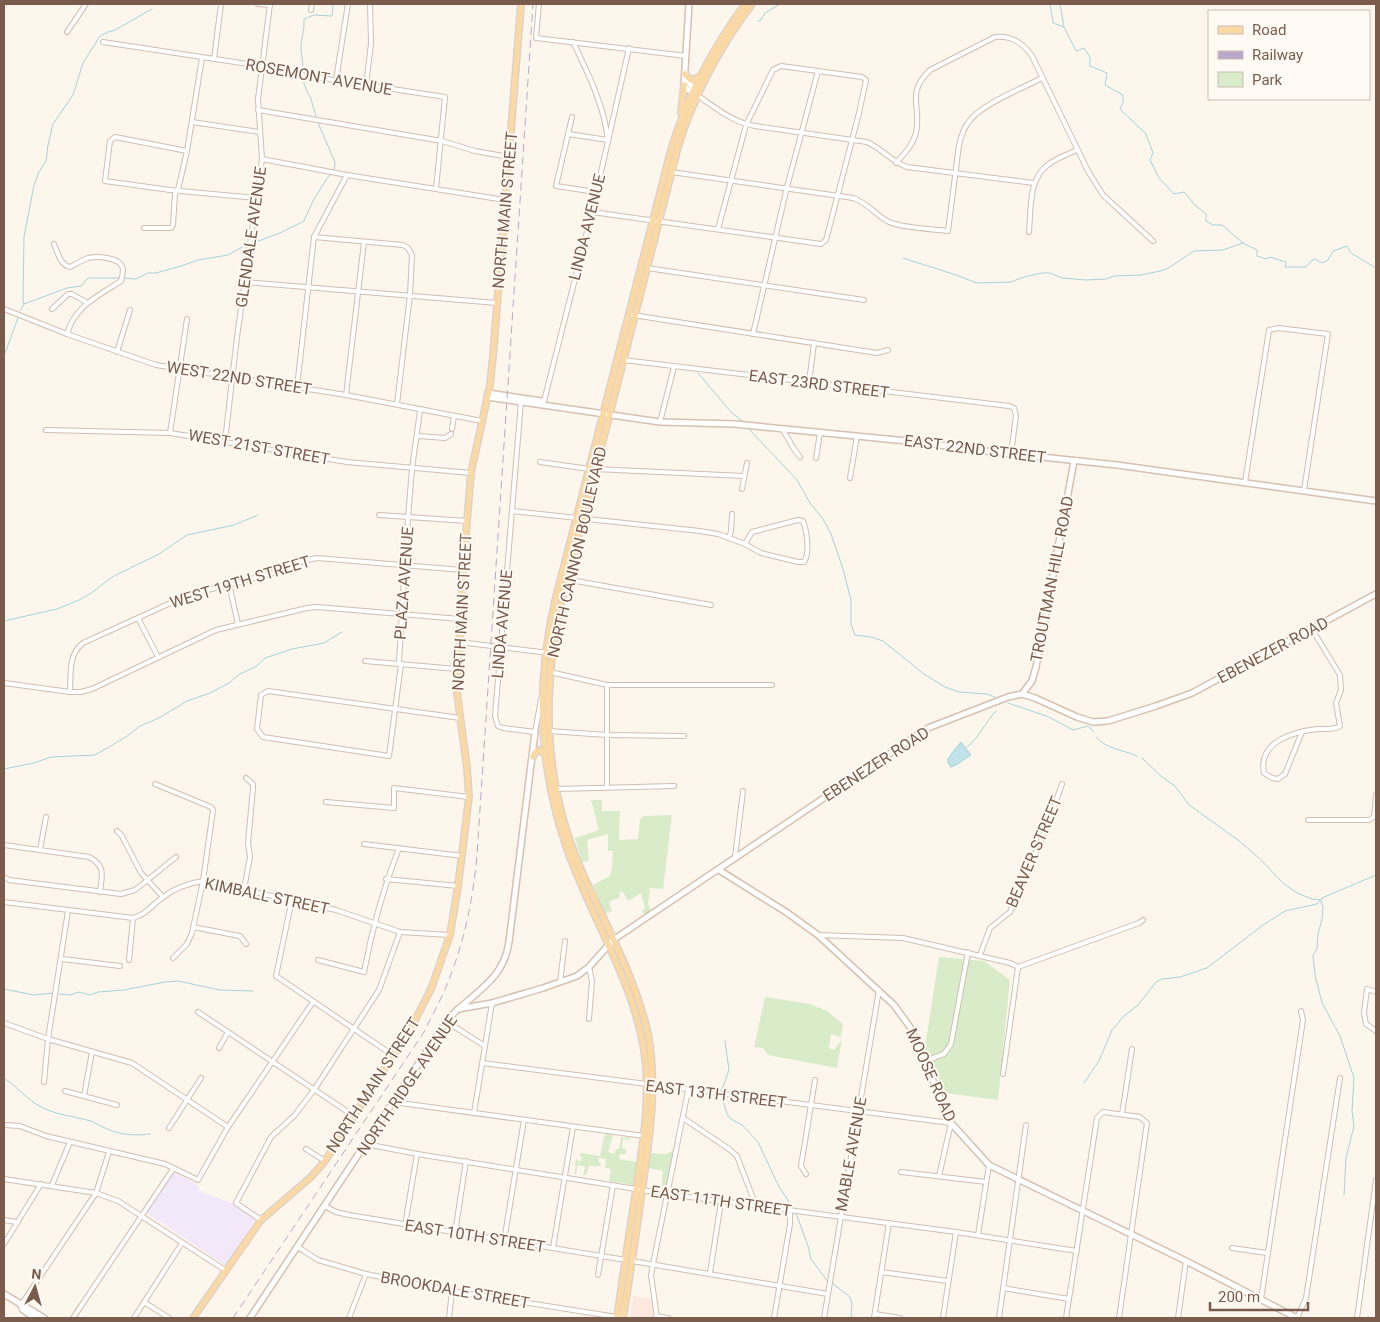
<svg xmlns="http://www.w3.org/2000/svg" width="1380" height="1322" viewBox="0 0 1380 1322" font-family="Roboto,sans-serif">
<rect width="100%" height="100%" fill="#fdf6ec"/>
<polygon fill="#fde8e0" points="633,1296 652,1299 654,1318 630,1318"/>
<polygon fill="#f3e8fa" points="173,1173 176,1173 196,1184 202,1192 234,1204 256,1218 225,1265 147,1213"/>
<g fill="#d8ecc9">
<polygon points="591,800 602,800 602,811 620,811 619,840 638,839 640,819 644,816 672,815 663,889 650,888 648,904 651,911 645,915 642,911 645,908 641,893 628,901 623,892 619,893 620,897 609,902 612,911 605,914 593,885 610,876 612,869 613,851 608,851 608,834 587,840 589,861 582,862 575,838 599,830"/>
<polygon points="939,957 984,961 1010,980 998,1100 945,1093 925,1047"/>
<polygon points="765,997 810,1004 827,1011 843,1024 841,1037 831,1034 829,1048 834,1050 842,1040 837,1068 768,1055 763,1048 754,1047"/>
<polygon points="605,1134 613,1135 608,1152 615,1154 616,1149 619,1149 621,1137 631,1138 631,1140 623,1139 622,1148 626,1149 626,1154 620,1154 619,1159 637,1162 633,1185 609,1181 611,1169 605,1168 606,1159 599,1158 599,1163 601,1164 601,1166 589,1166 586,1175 583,1175 585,1167 578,1165 576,1174 574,1174 576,1165 571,1163 575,1164 576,1159 581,1162 582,1157 580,1156 580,1153 600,1156"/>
<polygon points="674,1150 666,1191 661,1191 663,1171 648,1168 650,1153 666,1154"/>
</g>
<polygon fill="#bfe3e8" stroke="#a5d3da" points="961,742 971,755 956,765 951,767 948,763 948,759 952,753"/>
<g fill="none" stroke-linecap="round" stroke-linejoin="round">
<g stroke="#a5d3da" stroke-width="1">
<polyline points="1050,4 1053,23 1064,27 1076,51 1084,48 1090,57 1090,66 1107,73 1105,85 1123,95 1123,102 1120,109 1146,134 1153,153 1150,160 1159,178 1174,194 1184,192 1195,205 1206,214 1206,221 1213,225 1222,225 1243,243 1257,250 1257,256 1266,259 1270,257 1286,262 1285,267 1306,267 1311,261 1315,259 1322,263 1328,260 1333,251 1347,246 1351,253 1376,268"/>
<polyline points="1060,4 1064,27"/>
<polyline points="758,21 761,20 765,13 780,4"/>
<path d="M302,71c2,-8 -1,-15 -1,-24 0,-9 4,-18 3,-28l10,-4 18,1 1,-12"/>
<polyline points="302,78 308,94 310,96 316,116"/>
<polyline points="318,123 335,162 334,170"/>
<polyline points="253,243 280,233 304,221 314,199 330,174"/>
<polyline points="903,258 956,275 977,283 1011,282 1024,277 1042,273 1050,273 1062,278 1086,280 1106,279 1114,276 1141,275 1160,271 1167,269 1194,251 1223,250 1243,243"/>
<polyline points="124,278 136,279 148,273 156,273 181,266 198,260 228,255 248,244"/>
<polyline points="24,304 23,301 24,237 34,185 39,172 46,161 48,145 53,124 73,95 83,63 100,36 108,32 115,30 152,9"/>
<polyline points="20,311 24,304 67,288 81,286 88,278 119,278"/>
<polyline points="4,356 18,318"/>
<polyline points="698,373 731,412 742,421"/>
<polyline points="748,428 797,480 810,503 823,519 831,534 843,569 851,600 851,624 855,635 871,637 883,641 924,674 945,687 959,692 987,694 995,697"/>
<polyline points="4,621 57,609 79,600 90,594 112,577 159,554 187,535 234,525 258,515"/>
<polyline points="1008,703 1049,717 1073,730 1088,726 1094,732"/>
<path d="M1096,737c10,12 28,13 41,19"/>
<path d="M967,747c13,-10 18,-25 29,-36"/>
<polyline points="1142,758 1162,777 1175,786 1189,805 1238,840 1259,858 1283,883 1297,893 1312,899 1321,900"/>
<polyline points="4,769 34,763 51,757 95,755 126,737 140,726 159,718 187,701 210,693 229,683 240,674 257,666 265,658 292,649 324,643 342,632"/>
<polyline points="1321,901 1323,907 1322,919 1318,934 1317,948 1313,956 1315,975 1322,1003 1340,1036 1354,1078 1352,1111 1354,1126 1346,1158 1344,1195"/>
<polyline points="4,989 34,995 53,993"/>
<polyline points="59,994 70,995 79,992 90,995 98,992 124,990 165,982 178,981 220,990 253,991"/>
<path d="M4,1078c12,7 20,19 32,26 17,11 37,12 55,17 5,2 9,5 14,7 14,7 30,8 45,6"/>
<polyline points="1084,1083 1099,1061 1112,1030 1124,1016 1138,1005 1156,982 1162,979 1180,977 1207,968 1263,925 1285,911 1317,904 1322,898 1376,875"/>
<polyline points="721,1092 729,1070 725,1041"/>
<polyline points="722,1097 727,1114 731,1119 742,1125 758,1142 779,1187 794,1209"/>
<polyline points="796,1213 808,1246 811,1259 828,1282"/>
<polyline points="832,1283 850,1297 852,1305 851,1317 856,1318"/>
</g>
<g stroke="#d1beb0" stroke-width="6">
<g id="street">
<polyline points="258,4 270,5"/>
<polyline points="539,4 536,38 686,56"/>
<polyline points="311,10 312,4"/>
<polyline points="67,32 86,4"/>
<polyline points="103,42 261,66 301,75 445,97 436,189"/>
<polyline points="214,59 221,4"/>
<polyline points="336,80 348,4"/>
<polyline points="366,86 371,43 370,4"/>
<path d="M697,95c19,13 35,27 58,31l112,16c16,7 23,19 40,25l127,16"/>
<polyline points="258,110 442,141 475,151 509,157"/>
<polyline points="572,117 556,186 596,192"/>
<polyline points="192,122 259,132"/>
<path d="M568,134l40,6c-4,-35 -20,-67 -35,-98"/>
<polyline points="187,151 115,137 110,141 105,181 170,190 257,198"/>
<polyline points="262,159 347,175 505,200"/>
<path d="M896,163c8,-9 17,-18 20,-30 6,-27 -11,-39 14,-63l65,-33c17,-2 28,6 37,19l56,115 15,24 50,46"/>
<path d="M671,172l182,26c15,5 22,17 36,24 13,6 44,7 59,9l11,-86c2,-8 4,-16 9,-22 11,-18 55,-35 74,-45"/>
<polyline points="592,212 821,244 826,240 859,113 866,80 862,77 781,66 773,70 746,125 718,229"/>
<polyline points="144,228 171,228 173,225 175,194 178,190 187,151 202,58"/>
<path d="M1029,232c2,-22 -1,-54 20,-68 8,-6 19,-10 28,-14"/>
<polyline points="314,237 403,245 408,248 412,255 410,295 397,404"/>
<path d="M54,244c4,9 6,21 16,23 6,-3 12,-7 18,-9 9,-2 33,-1 35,11 0,4 -1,9 -2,12 -22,14 -47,26 -54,53"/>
<polyline points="647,268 864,300"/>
<polyline points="244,282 497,303"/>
<polyline points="4,309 67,334 156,365 346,395 482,421"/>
<polyline points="52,309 68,294 72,294 86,302"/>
<polyline points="633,315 877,353 888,350"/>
<polyline points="753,334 787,187 818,71"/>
<polyline points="117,352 130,310"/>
<polyline points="623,360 1009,406 1014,408 1016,415 1011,454"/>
<polyline points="809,382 814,344"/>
<polyline points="297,387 314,237 347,175"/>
<polyline points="346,395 364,242"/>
<polyline points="521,402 495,716 498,726 503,728 535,732 541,699"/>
<polyline points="543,405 592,212 629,48"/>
<path d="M420,409c-2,21 -6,41 -8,61 -6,64 -9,128 -13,192l2,2 -12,92 -126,-19 -6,-8 4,-34 7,-4 192,27"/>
<polyline points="660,422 674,367"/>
<polyline points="452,429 454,416"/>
<polyline points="46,430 170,433 347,462 471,473"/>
<polyline points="783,430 794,449 800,457"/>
<polyline points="170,433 187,319"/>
<polyline points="418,436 445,438 451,434"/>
<polyline points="225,441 237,337 262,159 258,99 270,4"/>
<polyline points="816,458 820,433"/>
<polyline points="540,462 589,469"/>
<polyline points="595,469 744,476"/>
<polyline points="850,478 857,436"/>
<polyline points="1245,482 1269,330 1278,328 1328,334 1304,490"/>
<polyline points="742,489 747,463"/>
<polyline points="512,511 700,531 718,534 745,544"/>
<polyline points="379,515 467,521"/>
<path d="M798,520l5,1c4,10 7,33 1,41h-6l-37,-9 -16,-9 7,-12z"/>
<polyline points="729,538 731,531 732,514"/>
<polyline points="565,579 711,605"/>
<polyline points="229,584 238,624"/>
<polyline points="138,618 158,657"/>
<path d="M460,619l-143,-12 -10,1 -91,22 -124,59 -11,3h-11c1,-17 -2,-38 13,-49l105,-48 82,-21 37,-14 10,-2 146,12"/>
<polyline points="459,642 549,653"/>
<polyline points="365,661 457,669"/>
<polyline points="550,672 607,685 772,685"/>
<polyline points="4,683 70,692"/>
<polyline points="549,731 607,735 684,736"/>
<path d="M1302,732l-17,42 -7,5 -6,-1 -8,-5c-6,-31 28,-41 53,-44 8,-1 15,2 23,-3l-4,-23 5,-13 -1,-15 -28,-46"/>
<polyline points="155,784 211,807 213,810 203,881 192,933 187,944 173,958"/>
<polyline points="607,787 607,685"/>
<polyline points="556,789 674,786"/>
<polyline points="326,802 394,808 394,788 469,797"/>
<polyline points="1308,820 1369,820 1374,817 1376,795"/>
<polyline points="117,831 122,836 141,873 163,897"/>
<polyline points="364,844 462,856"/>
<path d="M4,845l85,12c17,9 13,18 11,35"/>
<polyline points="40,850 46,817"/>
<polyline points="735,857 743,791"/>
<polyline points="4,877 9,880 121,894 135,890 176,857"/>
<polyline points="386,879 458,886"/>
<polyline points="244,889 250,857 248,843 253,788 253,784 246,778"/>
<polyline points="292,899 276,976 394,1056"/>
<path d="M4,902l129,16c17,-6 16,-11 29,-20 11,-9 27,-15 41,-17l133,29 64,22 50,3"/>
<polyline points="193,927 240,936 246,944"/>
<polyline points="818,935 903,938 1010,963 1018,967"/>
<polyline points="980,955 990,928 1010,912 1046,829 1062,784"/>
<polyline points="62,959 120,966"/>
<polyline points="129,960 133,918"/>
<path d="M318,960l46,12c8,-43 19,-83 35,-124"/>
<polyline points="1018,967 1139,923 1143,920"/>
<polyline points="560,982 565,941"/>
<polyline points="1376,992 1367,989 1364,1013 1366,1024 1376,1031"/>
<polyline points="198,1012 354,1116"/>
<polyline points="589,1019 592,981 589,967"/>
<polyline points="447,1022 485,1046"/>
<polyline points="4,1023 48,1039 132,1063 228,1127"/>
<polyline points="219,1048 228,1032"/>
<polyline points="925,1061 944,1054 951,1044 968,952"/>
<polyline points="482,1063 951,1123 939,1176"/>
<polyline points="1003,1074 1018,967"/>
<polyline points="44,1082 48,1039 68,911"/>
<polyline points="65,1091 117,1105"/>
<polyline points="84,1096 92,1052"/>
<polyline points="393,1102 644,1136"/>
<polyline points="474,1113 492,1003"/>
<polyline points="1122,1114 1132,1049"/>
<polyline points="683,1118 729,1149 737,1156 756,1206"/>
<polyline points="4,1125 20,1126 46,1136 165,1164 198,1180 228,1127 313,1002"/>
<polyline points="169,1128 201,1078"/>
<polyline points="366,1144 417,1154 667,1194 956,1232 1077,1251"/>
<polyline points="306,1149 325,1161"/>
<polyline points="901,1172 986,1182"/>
<polyline points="806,1174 801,1166 815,1080"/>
<polyline points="4,1179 96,1193 118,1201 225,1270"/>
<polyline points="52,1185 70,1142"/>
<polyline points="325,1206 336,1212 349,1215 626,1260"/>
<polyline points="4,1220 17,1222"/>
<polyline points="261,1220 236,1203 271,1137 294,1116 314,1090 379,990 400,932"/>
<polyline points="405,1225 417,1154"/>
<polyline points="455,1233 466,1161"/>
<polyline points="978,1235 989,1165"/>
<polyline points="504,1241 524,1120"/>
<polyline points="4,1244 41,1184"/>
<polyline points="298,1247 318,1260 366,1274 452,1291 617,1317"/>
<polyline points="553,1248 573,1127"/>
<polyline points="1232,1248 1267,1253"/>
<polyline points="632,1261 828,1294"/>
<polyline points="881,1272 948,1281"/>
<polyline points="710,1273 721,1202"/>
<polyline points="598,1275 613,1185"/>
<polyline points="1003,1288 1069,1299"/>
<polyline points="1261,1299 1303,1020 1301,1011"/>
<polyline points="144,1302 169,1318"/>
<polyline points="21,1305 96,1193 109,1152"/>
<polyline points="875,1314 900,1318"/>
<polyline points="656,1316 668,1318"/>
<polyline points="73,1318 173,1169"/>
<polyline points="134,1318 182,1243"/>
<polyline points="349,1318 366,1274"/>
<polyline points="449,1318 452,1291"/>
<polyline points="657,1318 651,1275 653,1264 688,1091"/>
<polyline points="774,1318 790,1224 790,1210"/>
<polyline points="824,1318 879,990"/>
<polyline points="874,1318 889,1223"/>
<polyline points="943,1318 956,1232"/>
<polyline points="999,1318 1026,1125"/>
<polyline points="1066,1318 1097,1118 1103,1112 1140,1117 1147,1123 1119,1318"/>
<polyline points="1178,1318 1186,1261"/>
<polyline points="1297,1318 1306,1298 1340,1078"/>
<polyline points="1357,1318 1376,1180"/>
</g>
</g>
<g stroke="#d6c0b0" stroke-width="8">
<g id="secondary">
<polyline points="689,4 684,85 687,90 692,90"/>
<polyline points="685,75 694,91"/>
<polyline points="488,393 541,401"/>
<polyline points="487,397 660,422 735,424 927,443 966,449 1117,465 1376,501"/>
<polyline points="1022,694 1032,681 1036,667 1074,461"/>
<polyline points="719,870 786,912 818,935 894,1005 910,1027 951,1123 989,1165 1186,1261 1297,1318"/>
<polyline points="458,1009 492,1003 543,988 577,976 589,967 613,940 928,728 1008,697 1022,694 1035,698 1077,717 1093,722 1108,721 1156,706 1192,693 1376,594"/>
<polyline points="4,1294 44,1318"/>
<polyline points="21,1305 23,1310 35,1318"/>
<path d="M250,1318l190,-287c4,-6 9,-13 15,-19 24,-22 49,-35 54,-70l26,-210"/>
</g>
</g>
<g stroke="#dad1cd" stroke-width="8">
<g id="primary">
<polyline points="685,74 691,80 699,77"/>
<polyline points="681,113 684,85"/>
<polyline points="533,757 535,753 539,750 544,753"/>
<polyline points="193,1318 261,1220 311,1177 325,1161 412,1026 431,989 450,935 458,886 469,797 467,768 457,693 463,570 471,473 490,385 493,356 521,4"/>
<path d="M617,1318c6,-42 12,-85 19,-127 7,-49 16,-98 7,-147 -10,-55 -38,-104 -60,-155 -42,-94 -51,-187 -28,-288l116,-451c16,-54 41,-101 74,-146"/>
<path d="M623,1318c7,-42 13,-84 19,-127 7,-52 16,-104 6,-157 -12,-56 -45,-114 -68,-167 -38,-89 -39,-181 -16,-274l114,-446c16,-53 41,-99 74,-143"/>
</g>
</g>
<use href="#street" stroke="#fff" stroke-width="4"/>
<use href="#secondary" stroke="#fff" stroke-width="5"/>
<use href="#primary" stroke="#fbd9a5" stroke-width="5.5"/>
<path stroke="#b9a8c9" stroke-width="1" stroke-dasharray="8 5" stroke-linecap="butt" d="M233,1318l191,-286c7,-15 16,-30 22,-45 18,-43 27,-87 31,-132l56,-851"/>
</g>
<g text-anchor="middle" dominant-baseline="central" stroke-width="4" stroke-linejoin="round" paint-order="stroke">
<g font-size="16" fill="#7a5c4d" stroke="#fffaf3">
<text transform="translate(319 77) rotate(10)">ROSEMONT AVENUE</text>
<text transform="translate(505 210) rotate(-85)">NORTH MAIN STREET</text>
<text transform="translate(587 227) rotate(-76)">LINDA AVENUE</text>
<text transform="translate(251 237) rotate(-82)">GLENDALE AVENUE</text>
<text transform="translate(239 378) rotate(9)">WEST 22ND STREET</text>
<text transform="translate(819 384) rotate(7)">EAST 23RD STREET</text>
<text transform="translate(259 447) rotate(10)">WEST 21ST STREET</text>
<text transform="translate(975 449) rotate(7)">EAST 22ND STREET</text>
<text transform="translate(577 552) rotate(-77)">NORTH CANNON BOULEVARD</text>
<text transform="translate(1052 579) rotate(-79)">TROUTMAN HILL ROAD</text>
<text transform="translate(240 582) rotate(-17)">WEST 19TH STREET</text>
<text transform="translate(404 583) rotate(-86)">PLAZA AVENUE</text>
<text transform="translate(462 612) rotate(-87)">NORTH MAIN STREET</text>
<text transform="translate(502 624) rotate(-85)">LINDA AVENUE</text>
<text transform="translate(1273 650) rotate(-28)">EBENEZER ROAD</text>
<text transform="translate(876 764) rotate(-33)">EBENEZER ROAD</text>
<text transform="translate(1034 852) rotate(-67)">BEAVER STREET</text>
<text transform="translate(267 896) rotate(12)">KIMBALL STREET</text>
<text transform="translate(931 1075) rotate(66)">MOOSE ROAD</text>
<text transform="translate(373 1085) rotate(-57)">NORTH MAIN STREET</text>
<text transform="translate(407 1085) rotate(-56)">NORTH RIDGE AVENUE</text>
<text transform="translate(716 1094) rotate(7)">EAST 13TH STREET</text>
<text transform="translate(851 1154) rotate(-80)">MABLE AVENUE</text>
<text transform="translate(721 1201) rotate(8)">EAST 11TH STREET</text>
<text transform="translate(475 1236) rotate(9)">EAST 10TH STREET</text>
<text transform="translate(455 1290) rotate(10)">BROOKDALE STREET</text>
</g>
</g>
<rect width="1380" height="1322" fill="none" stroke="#7a5c4d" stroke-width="10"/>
<rect x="1208" y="10" width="162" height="90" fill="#fffaf3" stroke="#cabbb1"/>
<rect x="1218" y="26" width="25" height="8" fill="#fbd9a5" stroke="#cabbb1"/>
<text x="1252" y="35" font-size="15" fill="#7a5c4d">Road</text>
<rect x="1218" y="51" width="25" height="8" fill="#b9a8c9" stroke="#cabbb1"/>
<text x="1252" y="60" font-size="15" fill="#7a5c4d">Railway</text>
<rect x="1218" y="72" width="25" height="15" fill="#d8ecc9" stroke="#cabbb1"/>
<text x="1252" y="85" font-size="15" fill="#7a5c4d">Park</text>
<g transform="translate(35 1287) rotate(6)" stroke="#fffaf3" stroke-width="4" paint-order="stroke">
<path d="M0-4L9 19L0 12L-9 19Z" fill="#7a5c4d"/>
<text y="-8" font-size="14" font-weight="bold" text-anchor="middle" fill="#7a5c4d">N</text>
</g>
<path d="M1210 1302v8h98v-8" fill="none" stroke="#7a5c4d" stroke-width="2.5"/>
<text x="1218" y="1302" font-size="15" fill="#7a5c4d" stroke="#fffaf3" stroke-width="4" paint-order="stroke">200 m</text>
</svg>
